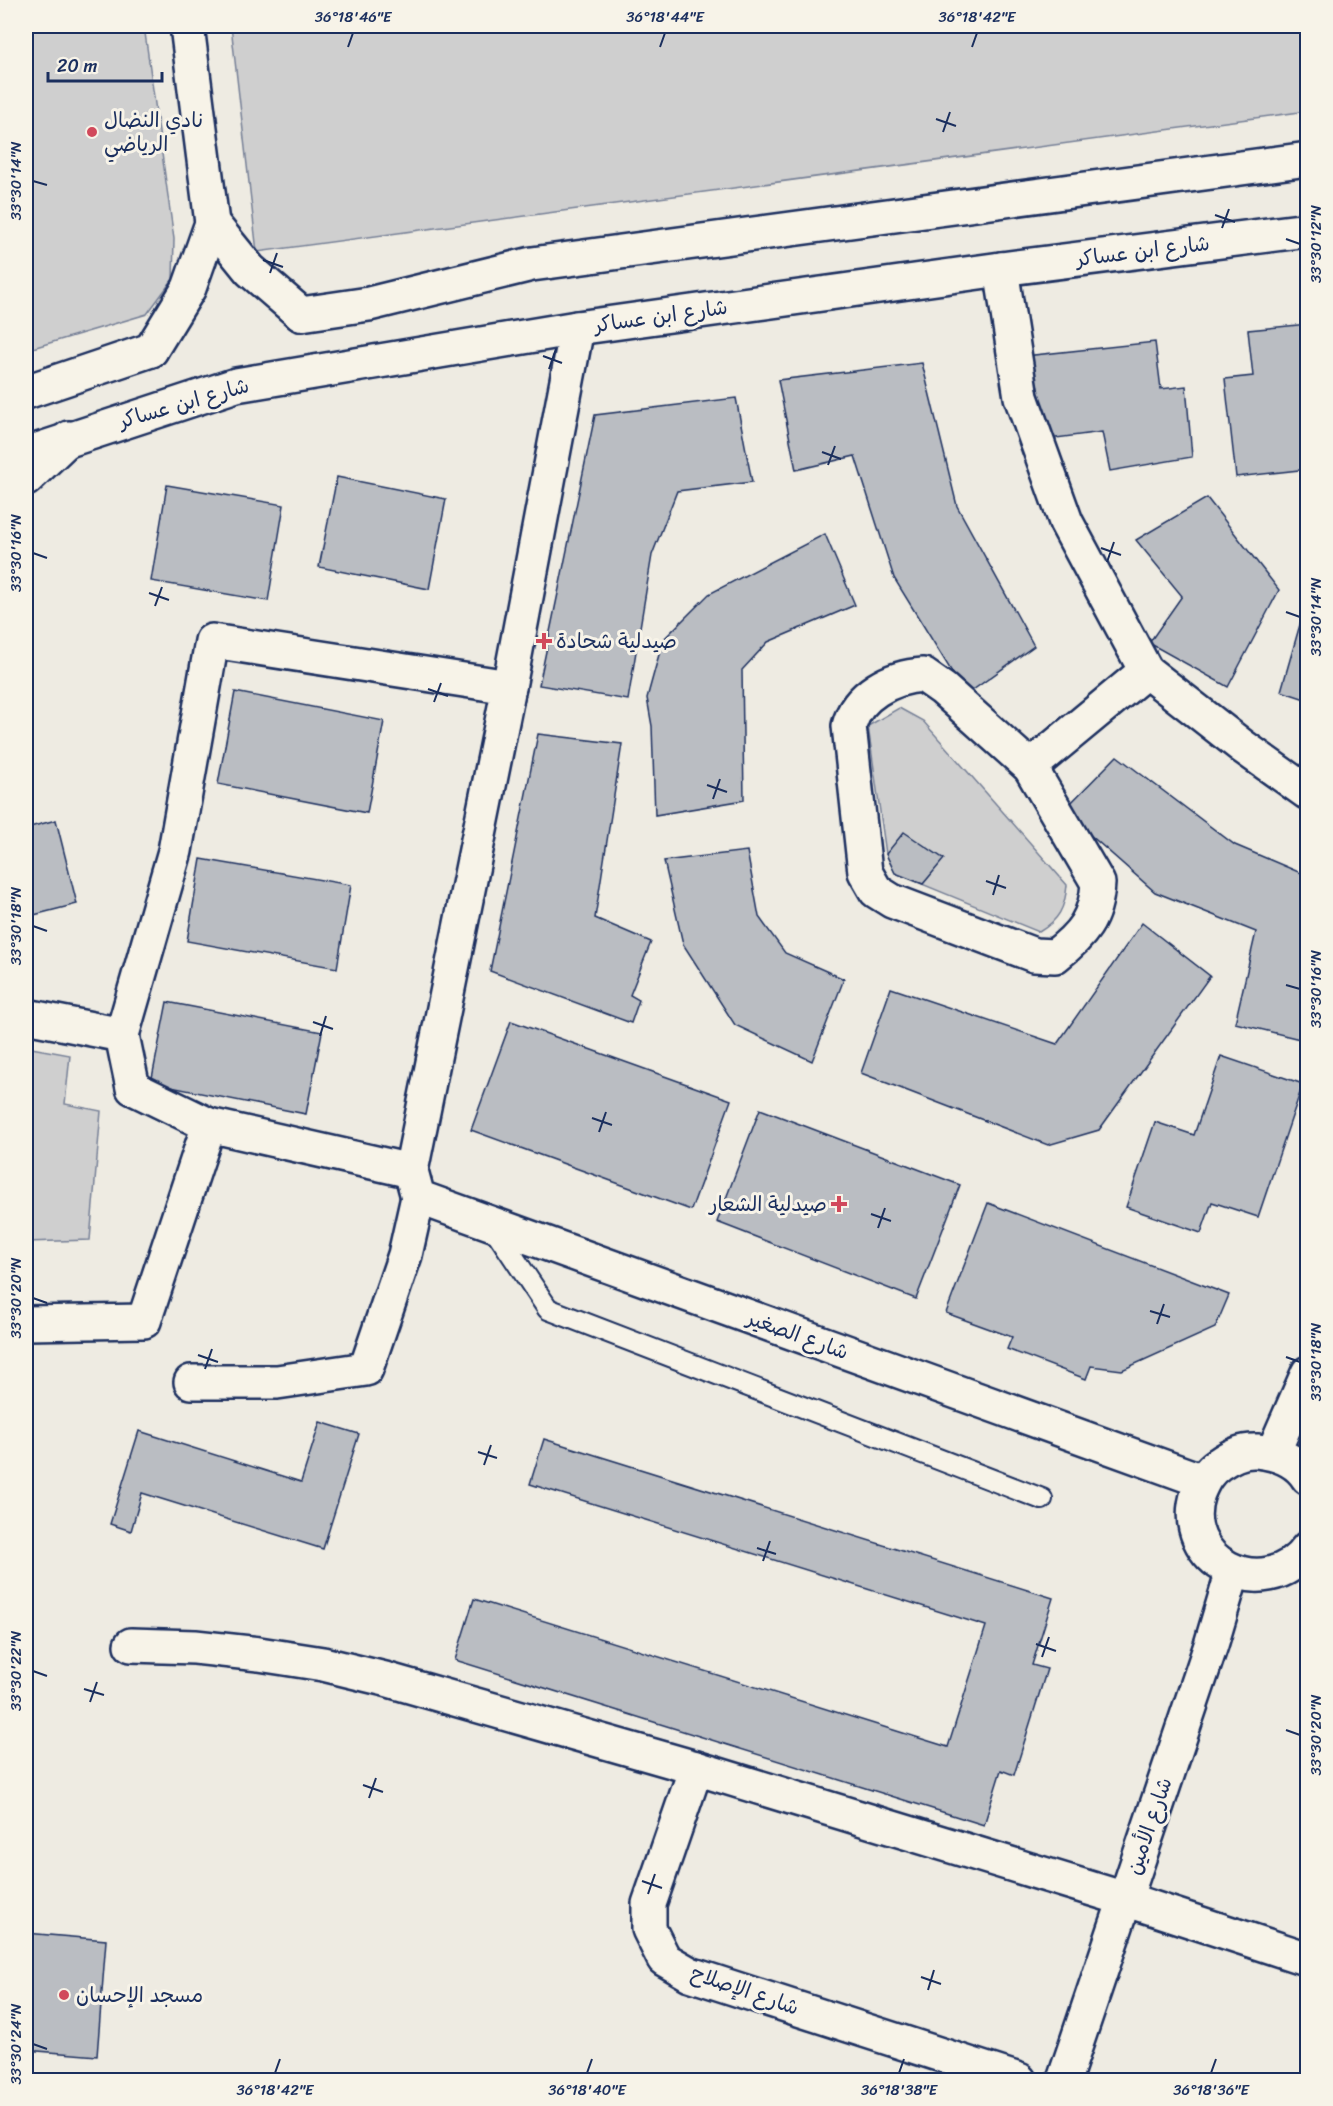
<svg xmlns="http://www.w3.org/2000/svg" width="1333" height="2106" viewBox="0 0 1333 2106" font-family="Sriracha,'Playpen Sans Arabic',sans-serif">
<rect width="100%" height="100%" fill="#eeebe2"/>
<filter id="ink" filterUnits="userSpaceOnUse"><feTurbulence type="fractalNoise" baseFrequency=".0167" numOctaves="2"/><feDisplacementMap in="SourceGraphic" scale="12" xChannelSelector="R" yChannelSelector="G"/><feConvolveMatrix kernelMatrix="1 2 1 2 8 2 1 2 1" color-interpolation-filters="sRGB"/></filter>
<g filter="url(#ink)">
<g fill="#cfcfcf" stroke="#757f96" stroke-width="1.5">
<polygon points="26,26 144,26 174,239 173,279 147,314 26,350"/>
<polygon points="231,26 1307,26 1307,111 257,252"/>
<path d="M899,708l24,13 144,164c-2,23 -8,35 -28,47l-144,-59 -9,-19 -18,-128z"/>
<polygon points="26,1047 70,1055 65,1104 101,1111 90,1240 26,1242"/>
</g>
<g fill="#babdc2" stroke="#1b2f5e" stroke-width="1.5">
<polygon points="1308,324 1308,469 1236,477 1225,379 1253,376 1248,330"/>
<polygon points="1155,342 1161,389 1186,386 1192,457 1110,471 1102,432 1041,440 1025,356"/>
<polygon points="922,363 957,506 1034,646 966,695 894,578 855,456 796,470 778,380"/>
<polygon points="736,398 752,482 677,491 652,555 628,700 539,685 595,415"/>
<polygon points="337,477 446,499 429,589 319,567"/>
<polygon points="167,485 284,505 268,601 151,581"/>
<polygon points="1207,498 1279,590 1228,687 1149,643 1182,596 1136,540"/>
<polygon points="825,534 855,605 768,642 742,670 744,800 655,815 652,726 647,698 663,640 709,594"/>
<polygon points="1303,614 1308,616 1308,700 1281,691"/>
<polygon points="235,692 384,721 367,813 218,784"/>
<polygon points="538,734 622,744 595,918 651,942 630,995 639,1000 631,1023 490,971"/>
<polygon points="1117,756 1235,845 1308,876 1308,1041 1235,1023 1256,932 1155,892 1063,811"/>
<polygon points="56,820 77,904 26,917 26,828"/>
<polygon points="904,832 944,859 923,884 895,873 886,854"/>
<polygon points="747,851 759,917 785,953 844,979 812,1061 735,1025 683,944 664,861"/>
<polygon points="201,859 351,885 337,968 187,941"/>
<polygon points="1142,923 1210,976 1099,1130 1048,1145 861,1073 891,988 1057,1044"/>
<polygon points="167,1002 322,1032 306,1114 151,1083"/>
<polygon points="511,1021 731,1100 691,1210 471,1130"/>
<polygon points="1221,1056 1303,1084 1258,1217 1212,1202 1201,1233 1126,1207 1155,1122 1194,1135"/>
<polygon points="760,1109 960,1185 916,1299 717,1222"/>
<polygon points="988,1203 1229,1295 1215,1328 1122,1370 1091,1366 1086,1379 1007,1349 1012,1337 946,1313"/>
<polygon points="320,1422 359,1434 323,1549 142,1493 131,1531 110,1524 139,1431 301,1482"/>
<polygon points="544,1439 1053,1598 1032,1665 1047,1669 1014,1775 1001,1770 984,1825 455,1660 474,1599 948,1747 986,1626 530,1484"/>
<polygon points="26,1933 106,1940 97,2056 26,2050"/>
</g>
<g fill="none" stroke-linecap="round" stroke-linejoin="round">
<g stroke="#1b2f5e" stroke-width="24">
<polyline id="lane" points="492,1225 548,1309 1042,1499"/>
</g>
<g stroke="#1b2f5e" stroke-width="38">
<g id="street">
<polyline points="1001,269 1021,397 1066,522 1146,671 1242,746 1308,793"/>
<polyline points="26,479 69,438"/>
<path d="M923,675l20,14 87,78 68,116c-2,36 -16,52 -43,73l-21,-1 -142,-54 -16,-10 -11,-19 -16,-146c8,-31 42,-49 74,-51z"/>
<polyline points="1030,767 1146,671"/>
<polyline points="26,1016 122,1035 133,1088 209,1125 411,1171"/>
<polyline points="122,1035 175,851 212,641 509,687"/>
<polyline points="26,1323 144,1321 209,1125"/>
<polyline points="191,1382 277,1382 366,1369 405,1255 418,1197"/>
<polyline points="1273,1453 1308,1373"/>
<path d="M1308,1478c-11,-18 -32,-25 -51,-27 -14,-1 -27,5 -38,13 -11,7 -16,17 -21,29 -23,68 67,114 110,55"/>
<polyline points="131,1645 195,1647 259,1654 323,1664 385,1679 696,1768 1125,1899 1308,1959"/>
<polyline points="696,1768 649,1904 649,1929 664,1959 690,1974 1019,2080"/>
<polyline points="1064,2080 1211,1645 1233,1571"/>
</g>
</g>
<g stroke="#1b2f5e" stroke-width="38">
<g id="secondary">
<polyline points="212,223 250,270 301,314"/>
<polyline points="577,328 509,687 411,1171 418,1197 1203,1481"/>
<polyline points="151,350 189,288 212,223 187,26"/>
</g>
</g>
<g stroke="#1b2f5e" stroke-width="38">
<g id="primary">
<polyline points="301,314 369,304 532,264 1308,159"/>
<polyline points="26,392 151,350"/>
<polyline points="26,454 236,385 577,328 1001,269 1308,230"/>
</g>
</g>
<use href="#lane" stroke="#f7f3e8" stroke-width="20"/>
<use href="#street" stroke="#f7f3e8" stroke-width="33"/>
<use href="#secondary" stroke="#f7f3e8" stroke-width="33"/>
<use href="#primary" stroke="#f7f3e8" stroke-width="33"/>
</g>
</g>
<path fill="none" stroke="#1b2f5e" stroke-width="2" d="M348,47l5,-14M660,47l5,-14M972,47l5,-14M936,119l20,7M943,132l7,-20M33,181l14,4M1215,215l20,7M1222,228l7,-19M1286,239l14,5M263,260l20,7M270,273l7,-20M543,356l19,7M549,369l7,-20M822,452l19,7M828,465l7,-19M1101,548l20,7M33,553l14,5M1107,562l7,-20M149,593l20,7M155,606l7,-19M1286,612l14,5M428,689l20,7M434,702l7,-19M707,785l20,7M713,799l7,-20M986,881l20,7M993,895l6,-20M33,926l14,5M1286,985l14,4M313,1022l20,7M320,1036l6,-20M592,1118l20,7M599,1132l7,-20M871,1214l20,7M878,1228l7,-20M33,1298l14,5M1150,1311l20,6M1157,1324l7,-20M198,1355l20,7M1286,1357l14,5M205,1369l7,-20M478,1452l19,6M484,1465l7,-20M757,1548l19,6M763,1561l7,-20M1036,1644l20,7M1042,1657l7,-20M33,1671l14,5M84,1689l20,6M90,1702l7,-20M1286,1730l14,5M363,1785l20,7M369,1798l7,-20M642,1881l20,7M648,1894l7,-20M921,1977l20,7M928,1990l6,-20M33,2044l14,5M275,2073l5,-14M587,2073l5,-14M899,2073l5,-14M1211,2073l5,-14"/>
<g fill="#d1495b" stroke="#f7f3e8" stroke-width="2">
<circle cx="92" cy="132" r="6"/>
<path d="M541 632h6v6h6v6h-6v6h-6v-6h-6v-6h6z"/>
<path d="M836 1195h6v6h6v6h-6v6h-6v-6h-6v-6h6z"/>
<circle cx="64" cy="1995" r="6"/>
</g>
<g text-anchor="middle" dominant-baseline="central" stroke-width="6" stroke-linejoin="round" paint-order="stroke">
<g font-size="21" fill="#1b2f5e" stroke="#f7f3e8" text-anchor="start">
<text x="104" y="120">نادي النضال<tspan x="104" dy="24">الرياضي</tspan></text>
<text x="556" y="641">صيدلية شحادة</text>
<text x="827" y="1204" text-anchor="end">صيدلية الشعار</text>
<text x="76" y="1995">مسجد الإحسان</text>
</g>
<g font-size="21" fill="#1b2f5e" stroke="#f7f3e8">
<text transform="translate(1143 251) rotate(-7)">شارع ابن عساكر</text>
<text transform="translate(661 316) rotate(-8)">شارع ابن عساكر</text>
<text transform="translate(184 403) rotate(-16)">شارع ابن عساكر</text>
<text transform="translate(798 1335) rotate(20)">شارع الصغير</text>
<text transform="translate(1149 1826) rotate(-71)">شارع الأمين</text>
<text transform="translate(745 1990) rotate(19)">شارع الإصلاح</text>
</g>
</g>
<rect width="1333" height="2106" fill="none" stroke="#f7f3e8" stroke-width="66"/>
<path d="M48 72v9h114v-9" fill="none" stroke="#1b2f5e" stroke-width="3"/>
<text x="57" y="72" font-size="18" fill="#1b2f5e" stroke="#f7f3e8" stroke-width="4.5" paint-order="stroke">20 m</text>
<rect x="33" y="33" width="1267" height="2040" fill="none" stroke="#1b2f5e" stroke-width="2"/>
<g font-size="15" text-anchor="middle" fill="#1b2f5e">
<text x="353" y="22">36°18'46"E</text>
<text x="665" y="22">36°18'44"E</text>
<text x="977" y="22">36°18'42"E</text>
<text transform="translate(16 181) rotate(-90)" y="5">33°30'14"N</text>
<text transform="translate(1316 244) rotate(-90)" y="5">33°30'12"N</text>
<text transform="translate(16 553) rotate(-90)" y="5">33°30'16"N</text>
<text transform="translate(1316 617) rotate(-90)" y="5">33°30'14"N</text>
<text transform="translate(16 926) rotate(-90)" y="5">33°30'18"N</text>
<text transform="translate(1316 989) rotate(-90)" y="5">33°30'16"N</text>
<text transform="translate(16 1298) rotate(-90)" y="5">33°30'20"N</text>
<text transform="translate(1316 1362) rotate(-90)" y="5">33°30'18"N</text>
<text transform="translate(16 1671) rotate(-90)" y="5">33°30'22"N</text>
<text transform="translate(1316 1735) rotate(-90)" y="5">33°30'20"N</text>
<text transform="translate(16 2044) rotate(-90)" y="5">33°30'24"N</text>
<text x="275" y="2095">36°18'42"E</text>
<text x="587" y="2095">36°18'40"E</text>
<text x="899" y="2095">36°18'38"E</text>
<text x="1211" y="2095">36°18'36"E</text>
</g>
</svg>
